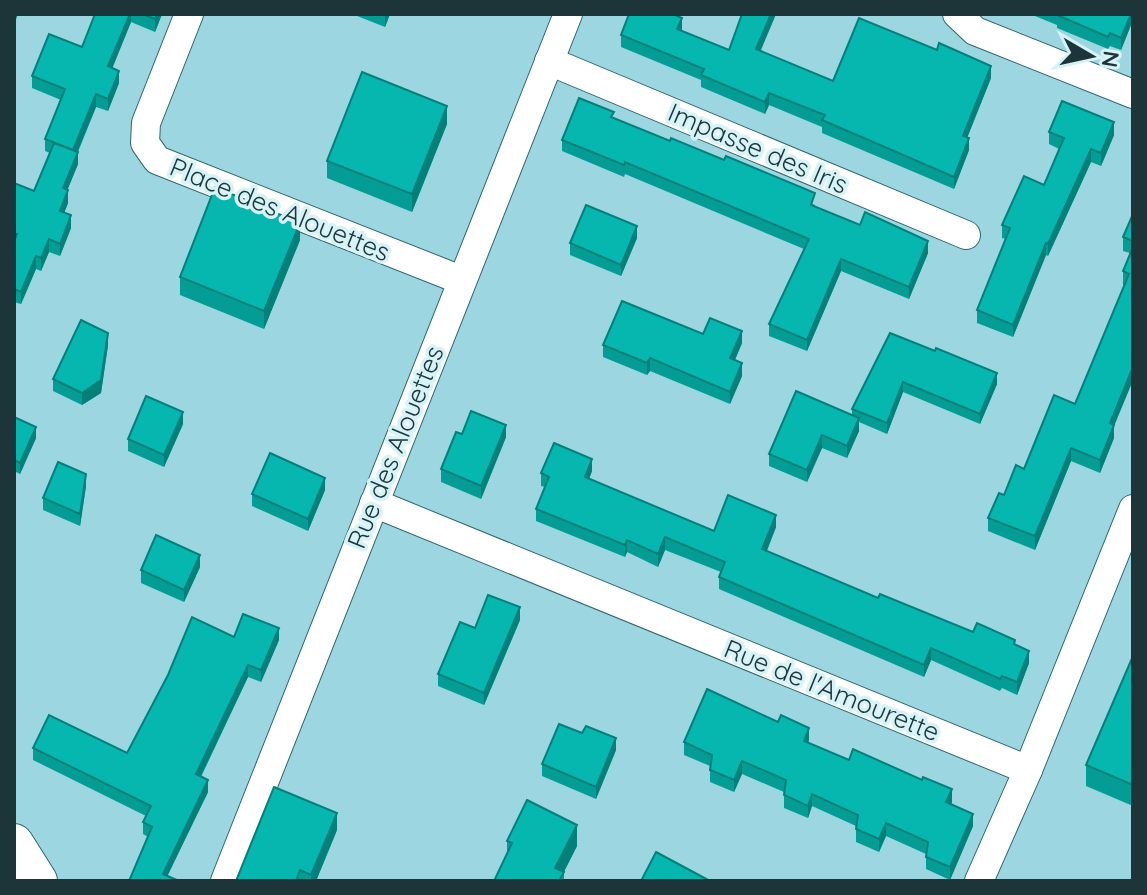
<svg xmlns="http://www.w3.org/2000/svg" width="1147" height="895" viewBox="0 0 1147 895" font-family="Quicksand,sans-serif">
<rect width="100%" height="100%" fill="#9cd7e1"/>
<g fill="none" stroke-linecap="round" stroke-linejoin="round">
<g stroke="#2d6770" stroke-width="30">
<g id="street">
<polyline points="189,14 146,123 145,143 157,160 461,280"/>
<polyline points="957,14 975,31 1133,94"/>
<polyline points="549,61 966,235"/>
<polyline points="374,503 1028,770 1133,509"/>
<polyline points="225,881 568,14"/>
<polyline points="979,881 1028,770"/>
</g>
</g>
<g stroke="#2d6770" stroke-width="40">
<polyline id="secondary" points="14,843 38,881"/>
</g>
<use href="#street" stroke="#fff" stroke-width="28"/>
<use href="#secondary" stroke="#fff" stroke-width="38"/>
</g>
<g fill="#049d96">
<polygon points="95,14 162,14 155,32 131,22 112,68 119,83 108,111 96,107 78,152 78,164 67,190 68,203 64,213 71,228 60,256 49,252 41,271 36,269 21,304 14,302 14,183 34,191 50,153 45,151 45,139 61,100 32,88 32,76 82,47"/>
<polygon points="352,14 390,14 385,27"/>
<polygon points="737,14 776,14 760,51 833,81 991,78 967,138 969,150 954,189 822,133 822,127 769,105 765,114 701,87 701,80 621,47 621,35 681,30 729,50 741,16"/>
<polygon points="1030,14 1131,14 1131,25 1121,50 1110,46 1108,49 1057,28 1057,25"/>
<polygon points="614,118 815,205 815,206 928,253 909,299 841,271 807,351 769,336 769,324 804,249 625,174 624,177 562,151 562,140"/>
<polygon points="447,124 412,212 327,178 327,161"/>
<polygon points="1049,132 1114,135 1101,166 1091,162 1048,256 1046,255 1013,337 977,323 977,310 1006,239 1002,238 1002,225 1044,185 1059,149 1049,144"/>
<polygon points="1133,214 1133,380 1114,426 1114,438 1100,473 1071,461 1035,550 988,531 988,518 1004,495 1075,404 1124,285 1123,285 1123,271 1130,253 1123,251 1123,237"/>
<polygon points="637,238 621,276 570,255 570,243"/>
<polygon points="300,240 264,329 180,295 180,277"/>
<polygon points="890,333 997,384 980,424 903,392 887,434 859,422 859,431 847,458 822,448 807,482 769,466 769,454 852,415 852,409"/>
<polygon points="703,334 742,343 735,360 742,376 730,404 650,371 647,375 603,357 603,345"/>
<polygon points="108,345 101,393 82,405 53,391 53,379"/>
<polygon points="14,417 36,438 20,474 14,471"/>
<polygon points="183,424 164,467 128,451 128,439"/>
<polygon points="462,434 506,437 481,499 441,482 441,469"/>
<polygon points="592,471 589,479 714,531 776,527 767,551 878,598 973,632 1015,645 1029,663 1017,695 1002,688 1000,691 931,660 924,677 719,589 719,577 721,572 665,550 658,567 627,552 625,557 536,521 536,509 545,487 541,486 541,473"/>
<polygon points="86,486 80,526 43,510 43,498"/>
<polygon points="325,490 308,531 252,506 252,494"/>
<polygon points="200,567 184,602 141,583 141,570"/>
<polygon points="520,620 484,705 438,686 438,674 475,628"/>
<polygon points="279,640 261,682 248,677 201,777 208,792 167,876 129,881 148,837 143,834 143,822 146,816 33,760 33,748 127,753"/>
<polygon points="1133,656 1133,806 1086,786 1086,765"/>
<polygon points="778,722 809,740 808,743 952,802 951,804 973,826 950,880 926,869 926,854 886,836 879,852 856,842 856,826 812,806 808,818 784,808 784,792 742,774 734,792 710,782 710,766 684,755 684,742"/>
<polygon points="616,750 596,799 542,776 542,764"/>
<polygon points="337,830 316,881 236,881"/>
<polygon points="507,841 577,846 564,872 564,881 507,854"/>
</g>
<g fill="#04807a">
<polygon points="14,14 18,14 14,25"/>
<polygon points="130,14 131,14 131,22 108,79 108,66"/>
<polygon points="157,14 162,14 155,32 155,19"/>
<polygon points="385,14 390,14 385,27"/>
<polygon points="771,14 776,14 756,62 756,49"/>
<polygon points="1131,14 1131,25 1121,50 1121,38"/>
<polygon points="682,18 682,30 677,29"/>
<polygon points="991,66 991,78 963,148 963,136"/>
<polygon points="119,71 119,83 108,111 108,99"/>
<polygon points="769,93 769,105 765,114 765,102"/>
<polygon points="96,94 96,107 73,162 73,150"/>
<polygon points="447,106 447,124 412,212 412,194"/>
<polygon points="1114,122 1114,135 1101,166 1101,153"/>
<polygon points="969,138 969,150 954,189 954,177"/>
<polygon points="1091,149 1091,162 1048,256 1048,244"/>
<polygon points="78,152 78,164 63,201 63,188"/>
<polygon points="68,190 68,203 60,224 60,211"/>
<polygon points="71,215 71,228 60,256 60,244"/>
<polygon points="300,223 300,240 264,329 264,311"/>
<polygon points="637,226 637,238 621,276 621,265"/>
<polygon points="49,239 49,252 41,271 41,258"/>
<polygon points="928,241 928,253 909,299 909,287"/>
<polygon points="1046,243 1046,255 1013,337 1013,325"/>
<polygon points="36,256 36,269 21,304 21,292"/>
<polygon points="841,259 841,271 807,351 807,340"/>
<polygon points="742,331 742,343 730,371 730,358"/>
<polygon points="108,333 108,345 101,393 82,405 82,393"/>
<polygon points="650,358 650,371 647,375 647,363"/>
<polygon points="742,363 742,376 730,404 730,392"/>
<polygon points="1133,367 1133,380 1114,426 1114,438 1100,473 1100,460 1110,423"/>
<polygon points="997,373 997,384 980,424 980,414"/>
<polygon points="903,382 903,392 887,434 887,423"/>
<polygon points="183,412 183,424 164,467 164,455"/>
<polygon points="859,418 859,431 847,458 847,446"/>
<polygon points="506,425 506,437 481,499 481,486"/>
<polygon points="36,427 36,438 20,474 20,463"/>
<polygon points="822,435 822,448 807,482 807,470"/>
<polygon points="1071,448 1071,461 1035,550 1035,536"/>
<polygon points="592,459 592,471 585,489 585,477"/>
<polygon points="86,474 86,486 80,526 80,514"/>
<polygon points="325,478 325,490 308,531 308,519"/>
<polygon points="776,515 776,527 762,562 762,549"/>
<polygon points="665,537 665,550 658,567 658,554"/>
<polygon points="627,540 627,552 625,557 625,545"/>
<polygon points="200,555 200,567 184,602 184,590"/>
<polygon points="520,607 520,620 484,705 484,693"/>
<polygon points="279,628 279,640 261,682 261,670"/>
<polygon points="931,648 931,660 924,677 924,665"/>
<polygon points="1029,651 1029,663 1017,695 1017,682"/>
<polygon points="248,665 248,677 196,786 196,774"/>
<polygon points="809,728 809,740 804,753 804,741"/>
<polygon points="616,738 616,750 596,799 596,787"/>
<polygon points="742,761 742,774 734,792 734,780"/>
<polygon points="208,780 208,792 165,881 163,874"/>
<polygon points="952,789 952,802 946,815 946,802"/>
<polygon points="812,794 812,806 808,818 808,806"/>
<polygon points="337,813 337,830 316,881 311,881 311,875"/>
<polygon points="973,814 973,826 950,880 950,867"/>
<polygon points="886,823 886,836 879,852 879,839"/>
<polygon points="577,825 577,846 559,881 555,868"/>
</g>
<g fill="#05b7ae" stroke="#04807a" stroke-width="2">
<polygon points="95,14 130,14 108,66 119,71 108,99 96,94 73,150 45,139 65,89 32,76 49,34 82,47"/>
<polygon points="142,14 157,14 155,19"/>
<polygon points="629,14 673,14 682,18 677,29 729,50 742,14 771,14 756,49 833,81 859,18 937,50 939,43 991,66 963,136 969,138 954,177 822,120 825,115 769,93 765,102 701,75 704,69 621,35"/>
<polygon points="1057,14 1131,14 1121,38 1110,33 1108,37 1057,15"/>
<polygon points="362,72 447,106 412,194 327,161"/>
<polygon points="579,98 614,112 611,117 670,141 671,138 724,160 726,156 815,193 811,205 860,225 865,212 928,241 909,287 841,259 807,340 769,324 809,239 625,162 624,165 562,140"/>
<polygon points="1062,101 1114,122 1101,153 1091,149 1048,244 1046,243 1013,325 977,310 1010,228 1002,225 1024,176 1044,185 1064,138 1049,132"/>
<polygon points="54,143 78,152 63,188 68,190 60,211 71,215 60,244 49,239 41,258 36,256 21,292 14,289 14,242 17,234 14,233 14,183 34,191"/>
<polygon points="215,187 300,223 264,311 180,277"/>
<polygon points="586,205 637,226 621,265 570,243"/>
<polygon points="1133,214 1133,241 1123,237"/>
<polygon points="1133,247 1133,367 1110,423 1114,425 1100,460 1071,448 1035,536 988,518 999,493 1004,495 1016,465 1024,469 1054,395 1075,404 1129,274 1123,271"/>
<polygon points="622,301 703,334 710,318 742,331 730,358 742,363 730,392 650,358 647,363 603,345"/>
<polygon points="81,320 108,333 101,380 82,393 53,379"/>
<polygon points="890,333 935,351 936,348 997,373 980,414 903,382 887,423 852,409"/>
<polygon points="796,391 859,418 847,446 822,435 807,470 769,454"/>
<polygon points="146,396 183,412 164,455 128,439"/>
<polygon points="471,411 506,425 481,486 441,469 456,432 462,434"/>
<polygon points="14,417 36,427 20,463 14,460"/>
<polygon points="554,443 592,459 585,477 714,531 728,495 776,515 762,549 878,598 880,594 973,632 977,623 1015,640 1014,644 1029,651 1017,682 1002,676 1000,679 931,648 924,665 719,577 725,562 665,537 658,554 627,540 625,545 536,509 549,477 541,473"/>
<polygon points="270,453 325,478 308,519 252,494"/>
<polygon points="58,462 86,474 80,514 43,498"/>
<polygon points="156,535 200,555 184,590 141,570"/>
<polygon points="488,595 520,607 484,693 438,674 460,622 475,628"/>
<polygon points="243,614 279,628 261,670 248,665 196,774 208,780 163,874 179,881 129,881 152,827 143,822 151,806 33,748 49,715 127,753 168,675 192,617 234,637"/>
<polygon points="1133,656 1133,785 1086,765"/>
<polygon points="707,689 778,722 781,715 809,728 804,741 849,760 853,749 922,780 923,777 952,789 946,802 973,814 950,867 926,857 928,842 886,823 879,839 856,829 858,815 812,794 808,806 784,795 786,780 742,761 734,780 710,770 712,755 684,742"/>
<polygon points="559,724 582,733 586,726 616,738 596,787 542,764"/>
<polygon points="274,787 337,813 311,875 300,870 296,881 236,881"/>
<polygon points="527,800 577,825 555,868 564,872 559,881 494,881 512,843 507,841"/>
<polygon points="656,852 710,881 641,881"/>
</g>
<g text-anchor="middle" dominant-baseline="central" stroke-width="7" stroke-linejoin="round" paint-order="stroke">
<g font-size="26" fill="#1d3538" stroke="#d6f3f7">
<text transform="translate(758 148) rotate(23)">Impasse des Iris</text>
<text transform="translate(280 209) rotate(22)">Place des Alouettes</text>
<text transform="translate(395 447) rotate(-68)">Rue des Alouettes</text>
<text transform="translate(832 690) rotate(22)">Rue de l'Amourette</text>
</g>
</g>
<rect width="1147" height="895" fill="none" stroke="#1d3538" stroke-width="32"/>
<g transform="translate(1091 56) rotate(99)" stroke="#d6f3f7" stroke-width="6" paint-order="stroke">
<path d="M0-6L14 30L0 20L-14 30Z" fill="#1d3538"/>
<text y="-12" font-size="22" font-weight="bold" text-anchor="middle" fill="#1d3538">N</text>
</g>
</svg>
